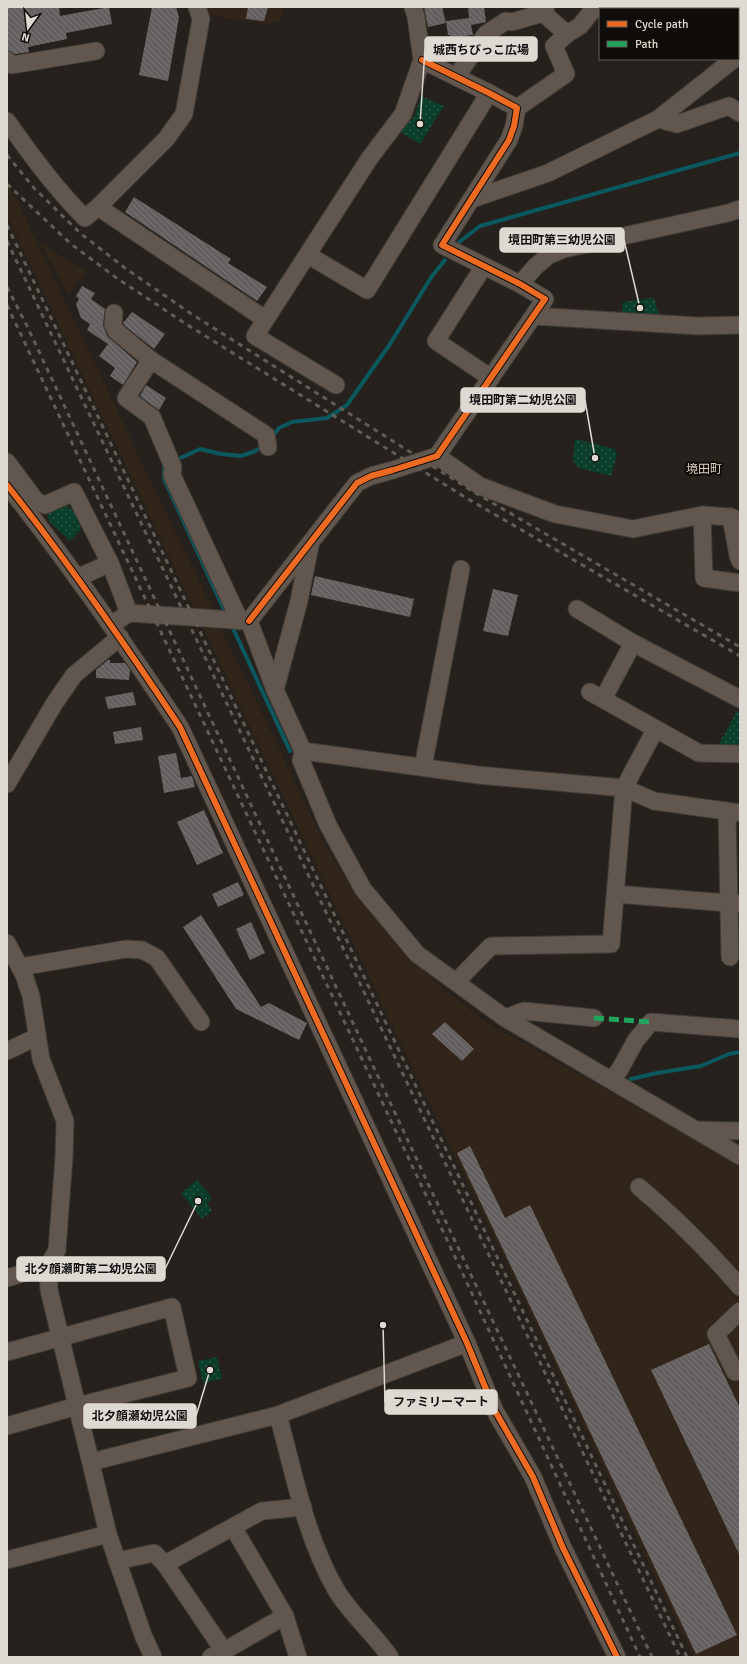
<svg xmlns="http://www.w3.org/2000/svg" width="747" height="1664" viewBox="0 0 747 1664" font-family="Signika,'Noto Sans JP',sans-serif">
<defs>
<pattern id="park-dots" width="8" height="8" patternUnits="userSpaceOnUse"><rect width="8" height="8" fill="#0a3e2a"/><path d="M2 2h.1M6 6h.1" fill="none" stroke="#2d5948" stroke-width="1.8" stroke-linecap="round"/></pattern>
<pattern id="building-back-hatch" width="6" height="6" patternUnits="userSpaceOnUse"><rect width="6" height="6" fill="#656060"/><path d="M-1 5l2 2M0 0l6 6M5-1l2 2" fill="none" stroke="#7b7676"/></pattern>
</defs>
<rect width="100%" height="100%" fill="#26211c"/>
<g fill="#302518">
<polygon points="205,7 283,7 280,21 266,24 207,15"/>
<polygon points="7,180 323,841 353,890 392,938 441,988 491,1025 740,1164 740,1657 693,1657 691,1652 501,1251 455,1157 7,216"/>
<polygon points="40,243 86,271 69,295"/>
</g>
<g fill="url(#park-dots)">
<polygon points="421,96 444,106 420,144 400,132 414,117"/>
<polygon points="654,298 659,316 622,314 623,302"/>
<polygon points="575,439 615,449 617,455 611,476 579,468 573,461"/>
<polygon points="66,506 81,517 80,531 70,541 49,521 47,513"/>
<polygon points="737,711 740,713 740,746 718,746"/>
<polygon points="197,1180 212,1198 207,1203 212,1211 202,1219 181,1193"/>
<polygon points="217,1357 222,1379 203,1383 198,1361"/>
</g>
<g fill="none" stroke-linecap="round" stroke-linejoin="round">
<g stroke="#0b585e" stroke-width="4">
<polyline points="458,243 480,226 740,153"/>
<polyline points="271,438 279,428 292,422 327,418 347,405 390,344 432,276 445,260"/>
<polyline points="174,461 200,449 221,454 241,456 253,452 264,446"/>
<polyline points="166,464 164,465 164,479 226,614"/>
<polyline points="231,624 290,751"/>
<polyline points="631,1079 657,1073 701,1066 729,1054 740,1052"/>
</g>
</g>
<g fill="url(#building-back-hatch)">
<polygon points="7,7 59,7 60,16 109,7 112,24 66,33 67,39 28,47 29,52 15,54 7,50"/>
<polygon points="152,7 176,7 179,17 168,81 139,75"/>
<polygon points="248,7 268,7 264,21 246,19"/>
<polygon points="424,7 442,7 446,23 428,27"/>
<polygon points="468,7 484,7 486,22 471,25 473,35 464,36 465,47 459,55 451,55 450,35 448,35 446,21 469,18"/>
<polygon points="134,197 231,259 228,263 267,287 257,301 125,212"/>
<polygon points="82,286 95,293 91,299 105,309 103,325 107,336 137,362 123,385 110,376 115,368 99,356 108,344 87,330 90,324 81,318 76,304 79,299 76,296"/>
<polygon points="132,312 165,334 154,349 124,325 123,321 124,322"/>
<polygon points="146,385 166,398 159,410 140,396"/>
<polygon points="315,576 414,599 410,617 311,595"/>
<polygon points="493,589 518,595 508,636 483,631"/>
<polygon points="108,660 110,660 110,663 125,663 130,670 129,680 96,678 96,670"/>
<polygon points="133,692 136,705 108,709 105,697"/>
<polygon points="141,727 143,740 115,744 113,732"/>
<polygon points="176,753 181,778 192,776 195,787 164,793 158,756"/>
<polygon points="204,810 223,853 197,865 177,822"/>
<polygon points="238,882 244,895 218,907 212,894"/>
<polygon points="201,915 261,1007 269,1003 307,1023 299,1040 236,1009 183,927"/>
<polygon points="251,922 265,953 250,960 236,929"/>
<polygon points="445,1022 474,1049 462,1061 432,1034"/>
<polygon points="470,1146 505,1218 530,1205 737,1635 696,1654 457,1153"/>
<polygon points="709,1344 740,1408 740,1556 651,1370"/>
</g>
<g fill="none" stroke-linecap="round" stroke-linejoin="round">
<g stroke="#3f3b36" stroke-width="19">
<g id="minor">
<polyline points="567,34 580,26 595,7"/>
<polyline points="7,60 12,65 96,51"/>
<polyline points="456,77 486,34 506,21 512,22 543,13"/>
<polyline points="517,108 566,74 554,46 567,34 543,13 546,7"/>
<polyline points="658,119 677,124 729,106 740,113"/>
<path d="M7,121c24,34 48,67 78,97l13,-11 68,-68 18,-25 17,-95 -4,-12"/>
<polyline points="472,199 548,173 658,119 734,59"/>
<polyline points="98,207 265,319"/>
<polyline points="308,255 367,290 489,93"/>
<polyline points="484,266 436,341 491,378"/>
<polyline points="520,284 536,266 549,255 564,249 728,213 740,209"/>
<polyline points="114,313 113,325 116,331 151,360 266,435 268,447"/>
<polyline points="534,316 698,326 740,325"/>
<polyline points="151,360 126,398 152,417 173,467 172,475 240,621"/>
<polyline points="336,385 255,336 369,159 403,114 422,60 416,17 413,7"/>
<polyline points="437,456 480,486 555,514 633,529 702,515 731,517 740,522"/>
<polyline points="7,462 36,501 45,505 74,492 110,563 77,578"/>
<path d="M7,485c62,78 118,159 173,242l287,616 28,68 38,66 30,71 54,109"/>
<polyline points="702,515 704,578 740,583"/>
<polyline points="731,517 738,556 740,561"/>
<polyline points="110,563 129,613"/>
<polyline points="577,609 633,643 740,699"/>
<polyline points="249,621 357,483 371,476 393,470 437,456 545,299 520,284 442,245 509,140 514,126 517,108 489,93 422,60"/>
<polyline points="249,621 275,690 303,751 301,760 328,825 363,889 417,954 505,1018 740,1156"/>
<polyline points="111,625 129,613 249,621"/>
<polyline points="275,690 299,601 310,546"/>
<polyline points="590,692 699,753 740,754"/>
<polyline points="603,699 633,643"/>
<polyline points="303,751 478,775 624,788 654,801 740,813"/>
<polyline points="423,767 461,569"/>
<polyline points="7,784 54,704 74,675 120,637"/>
<polyline points="727,812 730,957"/>
<polyline points="616,894 740,904"/>
<polyline points="7,943 24,975 31,996 41,1059 65,1121 64,1157 57,1250 48,1266 49,1290 108,1534 143,1635 153,1657"/>
<polyline points="20,967 126,949 142,950 157,958 201,1022"/>
<polyline points="456,982 491,946 611,944 624,788 655,730"/>
<polyline points="505,1018 524,1011 594,1018"/>
<polyline points="7,1051 37,1037"/>
<polyline points="612,1080 620,1069 636,1040 651,1022 740,1029"/>
<polyline points="696,1130 740,1131"/>
<path d="M639,1187c37,31 69,63 101,100"/>
<polyline points="7,1278 48,1266"/>
<polyline points="7,1352 172,1307 188,1378 77,1406 7,1426"/>
<polyline points="735,1372 716,1334 740,1311"/>
<path d="M278,1415c16,58 27,120 57,173 15,26 38,44 55,69"/>
<polyline points="91,1462 278,1415 467,1343"/>
<polyline points="7,1560 108,1534"/>
<polyline points="117,1561 154,1553 165,1564 262,1511 303,1507"/>
<polyline points="165,1564 224,1651"/>
<polyline points="285,1616 298,1657"/>
<polyline points="211,1657 224,1651 285,1616 233,1527"/>
</g>
</g>
<use href="#minor" stroke="#61574e" stroke-width="17"/>
<g stroke="#625c56" stroke-width="3" stroke-dasharray="5 5" stroke-linecap="butt">
<polyline points="7,155 34,188 80,233 125,268 193,315 472,491 740,647"/>
<polyline points="7,184 71,244 118,279 186,324 468,499 740,656"/>
<polyline points="7,225 687,1657"/>
<polyline points="7,241 680,1657"/>
<polyline points="7,287 28,328 454,1239 652,1657"/>
<polyline points="7,305 448,1242 640,1657"/>
</g>
<polyline stroke="#20a55d" stroke-width="5" stroke-dasharray="10 5" stroke-linecap="butt" points="594,1018 651,1022"/>
<g stroke="#100c08" stroke-width="8">
<g id="cycleway">
<path d="M7,485c62,78 118,159 173,242l287,616 28,68 38,66 30,71 54,109"/>
<polyline points="249,621 357,483 371,476 393,470 437,456 545,299 520,284 442,245 509,140 514,126 517,108 489,93 422,60"/>
</g>
</g>
<use href="#cycleway" stroke="#ed6a23" stroke-width="6"/>
</g>
<g text-anchor="middle" dominant-baseline="central" stroke-width="4" stroke-linejoin="round" paint-order="stroke">
<g font-size="12" fill="#d9cec0" stroke="#100c08">
<text x="704" y="469">境田町</text>
</g>
</g>
<path fill="none" stroke="#ded9d2" stroke-width="1.5" d="M420 124L425 49M640 308L624 240M595 458L585 400M198 1201L165 1269M383 1325L385 1402M210 1370L196 1416"/>
<g fill="#ded9d2" stroke="#100c08" stroke-width="1.5">
<circle cx="420" cy="124" r="4"/>
<circle cx="640" cy="308" r="4"/>
<circle cx="595" cy="458" r="4"/>
<circle cx="198" cy="1201" r="4"/>
<circle cx="383" cy="1325" r="4"/>
<circle cx="210" cy="1370" r="4"/>
</g>
<g fill="#ded9d2" stroke="#ded9d2" stroke-width="1.5">
<rect x="425" y="37" width="112" height="24" rx="4"/>
<rect x="500" y="228" width="124" height="24" rx="4"/>
<rect x="461" y="388" width="124" height="24" rx="4"/>
<rect x="17" y="1257" width="148" height="24" rx="4"/>
<rect x="385" y="1390" width="112" height="24" rx="4"/>
<rect x="84" y="1404" width="112" height="24" rx="4"/>
</g>
<g font-size="12" text-anchor="middle" font-weight="bold" fill="#111">
<text x="481" y="54">城西ちびっこ広場</text>
<text x="562" y="244">境田町第三幼児公園</text>
<text x="523" y="404">境田町第二幼児公園</text>
<text x="91" y="1273">北夕顔瀬町第二幼児公園</text>
<text x="441" y="1406">ファミリーマート</text>
<text x="140" y="1420">北夕顔瀬幼児公園</text>
</g>
<rect width="747" height="1664" fill="none" stroke="#ded9d2" stroke-width="16"/>
<rect x="599" y="8" width="140" height="52" fill="#100c08" stroke="#625e59"/>
<rect x="607" y="21" width="20" height="6" fill="#ed6a23" stroke="#625e59"/>
<text x="635" y="28" font-size="12" fill="#ded9d2">Cycle path</text>
<rect x="607" y="41" width="20" height="6" fill="#20a55d" stroke="#625e59"/>
<text x="635" y="48" font-size="12" fill="#ded9d2">Path</text>
<g transform="translate(28 28) rotate(195)" stroke="#100c08" stroke-width="3" paint-order="stroke">
<path d="M0-3L7 15L0 10L-7 15Z" fill="#ded9d2"/>
<text y="-6" font-size="11" font-weight="bold" text-anchor="middle" fill="#ded9d2">N</text>
</g>
</svg>
